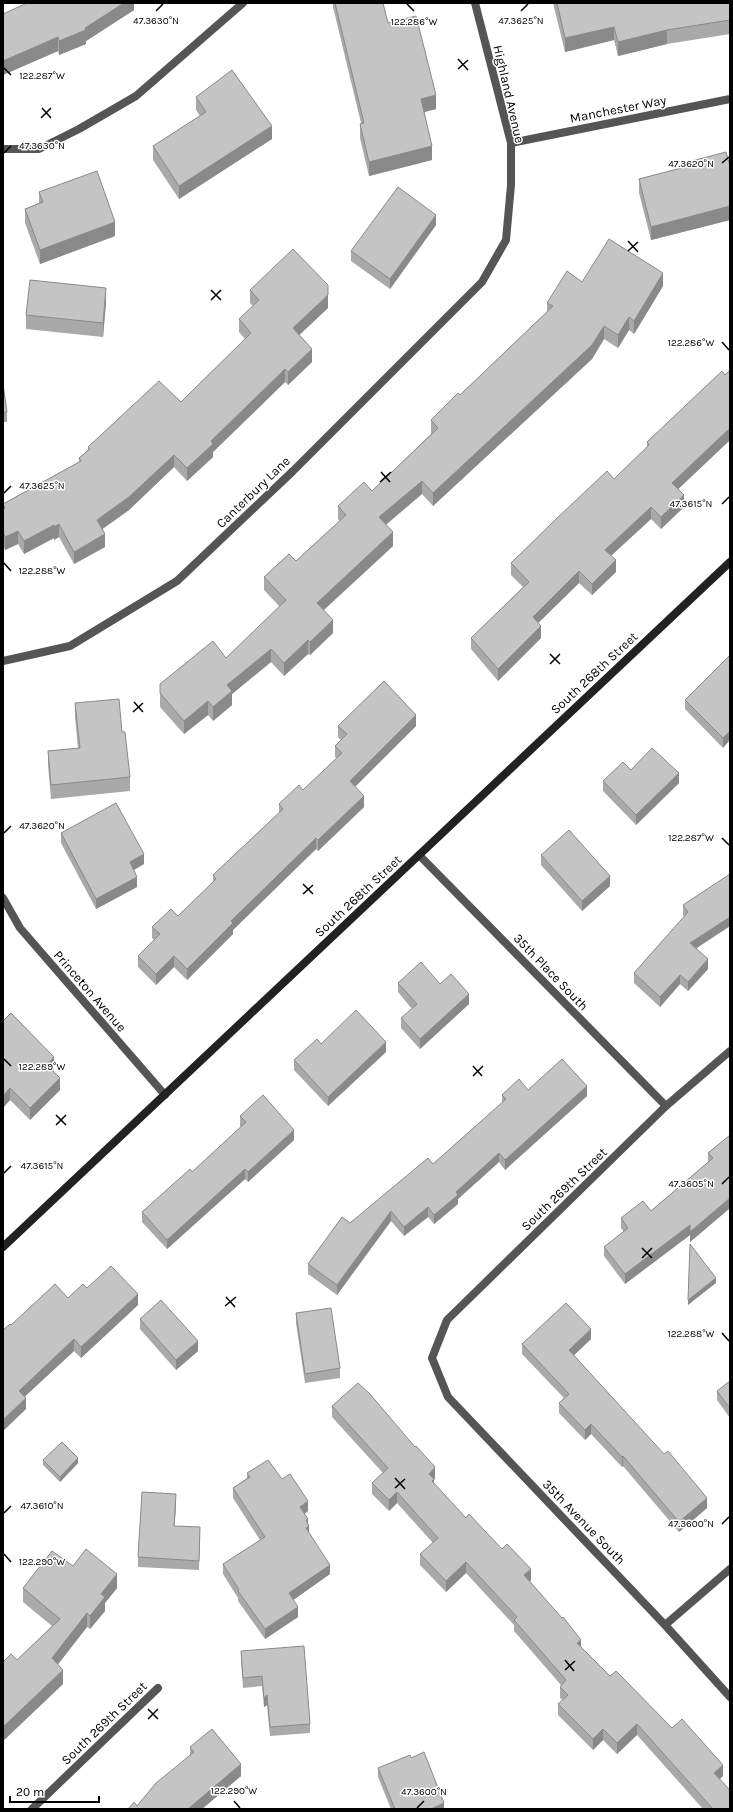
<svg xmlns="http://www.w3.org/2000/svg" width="733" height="1812" viewBox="0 0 733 1812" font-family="Karla,sans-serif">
<rect width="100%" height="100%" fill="#fff"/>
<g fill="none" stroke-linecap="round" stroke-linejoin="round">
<g stroke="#555" stroke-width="8">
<polyline points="511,143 730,99"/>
<polyline points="3,149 39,149 79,129 136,96 243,3"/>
<polyline points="3,661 70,646 177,581 293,471 482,282 506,240 511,185 511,143 475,3"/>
<polyline points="419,855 666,1106"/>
<polyline points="3,898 20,928 165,1095"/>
<polyline points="730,1051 666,1106 447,1320 432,1358 448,1397 665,1625 730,1697"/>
<polyline points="665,1625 730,1569"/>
<polyline points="32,1809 158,1688"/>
</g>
<polyline stroke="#222" stroke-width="8" points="3,1247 730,562"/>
</g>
<g fill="#a9a9a9">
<polygon points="134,3 134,10 86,41 86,44 59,55 58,51 3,75 3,14"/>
<polygon points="333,3 383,3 388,23 436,109 424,112 432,160 369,176 360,138 360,124 361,123 333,7"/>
<polygon points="553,3 730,3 730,34 667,44 618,56 614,40 565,52"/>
<polygon points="196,97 272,139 179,199 153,160 153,146 200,116 196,110"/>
<polygon points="684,163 730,166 730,220 651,240 639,193 639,179 684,168"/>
<polygon points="39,192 115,236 40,264 25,223 25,209 39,203"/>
<polygon points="436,225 390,289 351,261 351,251"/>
<polygon points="582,282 663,286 634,334 629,330 618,348 604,339 592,359 433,506 422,494 386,525 393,546 324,610 333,633 310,655 308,654 284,676 271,662 232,694 232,705 213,721 208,715 184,734 160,707 160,684 226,658 280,607 264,590 264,577 296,561 340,521 338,519 338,506 372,491 431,434 431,420 460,395 547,312 547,303"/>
<polygon points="250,290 328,308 299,335 312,362 288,385 285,382 213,452 213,457 187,481 174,467 129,510 102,529 105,547 74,564 59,537 54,540 54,538 24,554 18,544 5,550 3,545 3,504 79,462 79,458 88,450 88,447 181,402 245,339 239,332 239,319 253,306 250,303"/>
<polygon points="106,302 103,337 26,329 26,315"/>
<polygon points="730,370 730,440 678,489 684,507 661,529 651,519 611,556 616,572 592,595 579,583 538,623 541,638 498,681 471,649 471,638 523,587 511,575 511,563 614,479 647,447 647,442"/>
<polygon points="3,384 7,412 7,422 3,422"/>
<polygon points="730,657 723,748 685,709 685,700"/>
<polygon points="75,703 122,732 130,777 130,791 51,799 48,765 48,751 78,748 75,717"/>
<polygon points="338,726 416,726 355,786 364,807 318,851 316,849 233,930 233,934 187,980 174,967 156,985 138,967 138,956 154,940 152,938 152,927 178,916 213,882 213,875 279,813 279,804 303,790 337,758 335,757 335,746 341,740 338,737"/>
<polygon points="631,770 679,783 636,825 603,791 603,781"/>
<polygon points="61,833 144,864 134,870 137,887 96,909 61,843"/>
<polygon points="541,855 610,886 582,911 541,865"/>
<polygon points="683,905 730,926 697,948 708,969 688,991 680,984 660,1007 634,983 634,973 684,917 683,915"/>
<polygon points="398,983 440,984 469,1004 420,1049 401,1028 401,1018 412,1009 398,992"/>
<polygon points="3,1021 54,1069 53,1071 60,1090 30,1120 10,1100 3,1108"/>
<polygon points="321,1044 386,1052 328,1106 294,1070 294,1060"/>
<polygon points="528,1090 587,1096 505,1170 499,1162 458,1199 458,1204 434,1224 428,1217 404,1236 391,1221 337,1295 308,1274 308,1264 350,1223 433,1164 502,1103 502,1095"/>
<polygon points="240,1116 294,1140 248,1182 245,1179 167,1249 142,1222 142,1212 192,1172 241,1127 240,1126"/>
<polygon points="730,1135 730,1208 690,1242 690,1235 625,1284 604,1256 604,1247 624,1232 621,1228 621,1218 651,1211 708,1162 708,1153"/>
<polygon points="87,1288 138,1305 81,1358 74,1351 24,1397 26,1409 3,1431 3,1330 11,1325 68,1298"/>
<polygon points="296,1313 340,1368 340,1378 305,1383 296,1323"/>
<polygon points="140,1319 198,1351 176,1370 140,1329"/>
<polygon points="591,1339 574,1355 707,1508 679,1532 623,1466 622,1467 591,1434 585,1440 559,1413 559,1403 564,1398 522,1354 522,1344"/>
<polygon points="730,1381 730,1418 717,1400 717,1391"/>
<polygon points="332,1406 435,1478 434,1480 434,1484 466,1518 531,1580 530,1581 581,1647 610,1676 672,1728 723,1776 720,1779 730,1809 703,1809 637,1735 617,1754 603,1740 593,1750 558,1715 558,1704 563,1700 560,1698 560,1687 561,1685 514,1631 514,1625 466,1573 446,1592 420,1565 420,1554 433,1543 397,1503 389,1511 372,1494 372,1483 383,1473 332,1417"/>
<polygon points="43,1460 78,1463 60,1482 43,1465"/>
<polygon points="247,1473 282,1479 308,1511 304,1514 308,1523 309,1533 330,1574 293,1600 298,1617 265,1639 238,1601 238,1598 223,1574 223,1564 260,1540 233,1498 233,1488 247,1478"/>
<polygon points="176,1504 174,1526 200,1536 199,1570 138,1567 138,1557"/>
<polygon points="73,1566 117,1588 105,1603 105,1611 90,1629 87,1627 58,1664 63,1684 3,1741 3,1662 17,1660 52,1626 23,1602 23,1588"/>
<polygon points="241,1651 310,1724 310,1733 270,1736 267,1705 264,1707 262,1686 243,1688 241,1661"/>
<polygon points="190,1747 241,1776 202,1809 128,1809 137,1806 190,1755"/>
<polygon points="411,1758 444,1809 391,1809 378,1777 378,1768"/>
</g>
<g fill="#898989">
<polygon points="124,3 134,3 134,10 86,41 86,44 59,55 59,41 85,28"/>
<polygon points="614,27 614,40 565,52 565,38"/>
<polygon points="667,30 667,44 618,56 618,42"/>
<polygon points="58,37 58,51 3,75 3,61"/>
<polygon points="436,95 436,109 421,113 421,99"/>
<polygon points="272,126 272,139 179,199 179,186"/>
<polygon points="432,146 432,160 369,176 369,162"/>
<polygon points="730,206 730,220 651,240 651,227"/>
<polygon points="436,215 436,225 390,289 390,279"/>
<polygon points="115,222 115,236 40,264 40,250"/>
<polygon points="663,273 663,286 634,334 634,321"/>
<polygon points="106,288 106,302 103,337 103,323"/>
<polygon points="328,295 328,308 293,341 293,328"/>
<polygon points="629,317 629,330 618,348 618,335"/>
<polygon points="604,326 604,339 592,359 433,506 433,493"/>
<polygon points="312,349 312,362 288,385 288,372"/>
<polygon points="285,369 285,382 213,452 213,457 187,481 187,468 211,441"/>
<polygon points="730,428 730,440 672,495 672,483"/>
<polygon points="174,455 174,467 129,510 97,533 97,520"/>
<polygon points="422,481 422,494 379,530 379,517"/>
<polygon points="684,495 684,507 661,529 661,517"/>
<polygon points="651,507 651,519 605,561 605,550"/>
<polygon points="59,524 59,537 54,540 54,527"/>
<polygon points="54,525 54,538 24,554 24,541"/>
<polygon points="18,531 18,544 5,550 5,537"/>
<polygon points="393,532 393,546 317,616 317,603"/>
<polygon points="105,534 105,547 74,564 74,552"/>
<polygon points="616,560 616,572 592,595 592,584"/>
<polygon points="579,571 579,583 533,628 533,617"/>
<polygon points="333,620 333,633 310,655 310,642"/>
<polygon points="541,626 541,638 498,681 498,669"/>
<polygon points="308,640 308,654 284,676 284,663"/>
<polygon points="271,649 271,662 232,694 232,705 213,721 213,707 227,685"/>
<polygon points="208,701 208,715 184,734 184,721"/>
<polygon points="416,715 416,726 350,792 350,781"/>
<polygon points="730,731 730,740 723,748 723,738"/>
<polygon points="679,773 679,783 636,825 636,815"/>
<polygon points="364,796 364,807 318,851 318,840"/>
<polygon points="316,838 316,849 233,930 233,934 187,980 187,969 231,921"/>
<polygon points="144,854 144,864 130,872 130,862"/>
<polygon points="610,876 610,886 582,911 582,901"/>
<polygon points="137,877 137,887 96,909 96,899"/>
<polygon points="730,917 730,926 690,952 690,943"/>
<polygon points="174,956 174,967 156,985 156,974"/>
<polygon points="708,959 708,969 688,991 688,982"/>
<polygon points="680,975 680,984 660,1007 660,997"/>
<polygon points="469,994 469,1004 420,1049 420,1039"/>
<polygon points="386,1042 386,1052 328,1106 328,1097"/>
<polygon points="54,1057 54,1069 47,1077 47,1065"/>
<polygon points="60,1078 60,1090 30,1120 30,1108"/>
<polygon points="587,1086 587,1096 505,1170 505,1160"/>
<polygon points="10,1088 10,1100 3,1108 3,1096"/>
<polygon points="294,1130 294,1140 248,1182 248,1172"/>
<polygon points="499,1153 499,1162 458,1199 458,1204 434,1224 434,1215 456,1192"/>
<polygon points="245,1169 245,1179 167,1249 167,1240"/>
<polygon points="730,1198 730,1208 690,1242 690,1235 625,1284 625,1274 690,1225"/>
<polygon points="428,1207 428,1217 404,1236 404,1227"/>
<polygon points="391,1211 391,1221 337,1295 337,1285"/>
<polygon points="716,1278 716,1283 688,1305 688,1300"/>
<polygon points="138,1294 138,1305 81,1358 81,1347"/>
<polygon points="591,1329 591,1339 569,1360 569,1350"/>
<polygon points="74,1339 74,1351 19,1402 19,1391"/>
<polygon points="198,1341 198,1351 176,1370 176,1360"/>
<polygon points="26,1398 26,1409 3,1431 3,1420"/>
<polygon points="591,1424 591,1434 585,1440 585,1430"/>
<polygon points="623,1456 623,1466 622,1467 622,1457"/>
<polygon points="78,1458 78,1463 60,1482 60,1477"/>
<polygon points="435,1467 435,1478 434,1480 434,1490 429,1474"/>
<polygon points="397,1492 397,1503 389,1511 389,1500"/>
<polygon points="176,1494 176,1504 174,1535 174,1526"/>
<polygon points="707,1498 707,1508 679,1532 679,1522"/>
<polygon points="308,1501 308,1511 300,1517 300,1507"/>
<polygon points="308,1519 308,1527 309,1526 309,1535 306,1538 306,1520"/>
<polygon points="466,1562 466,1573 446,1592 446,1581"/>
<polygon points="330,1565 330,1574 289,1603 289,1593"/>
<polygon points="531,1569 531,1580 524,1586 524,1575"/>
<polygon points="117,1574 117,1588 105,1603 105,1611 90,1629 90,1616 101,1594"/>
<polygon points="298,1607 298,1617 265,1639 265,1629"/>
<polygon points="87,1613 87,1627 52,1672 52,1658"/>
<polygon points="581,1640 581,1651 577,1643"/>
<polygon points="63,1670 63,1684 3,1741 3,1727"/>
<polygon points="267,1695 267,1705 264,1707 264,1698"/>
<polygon points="637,1724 637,1735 617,1754 617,1743"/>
<polygon points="603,1729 603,1740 593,1750 593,1739"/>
<polygon points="241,1764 241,1776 202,1809 188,1809"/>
<polygon points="723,1765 723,1776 714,1784 714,1773"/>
<polygon points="444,1803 444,1809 430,1809"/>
</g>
<g fill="#c4c4c4" stroke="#898989">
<polygon points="27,3 124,3 85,28 86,30 59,41 58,37 3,61 3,14"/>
<polygon points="335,3 383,3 388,23 416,16 436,95 421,99 432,146 369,162 360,124 364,123"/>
<polygon points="557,3 730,3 730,20 667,30 618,42 614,27 565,38"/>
<polygon points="232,70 272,126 179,186 153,146 206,112 196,97"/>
<polygon points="726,152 730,166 730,206 651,227 639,179 685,167 684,163"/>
<polygon points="97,171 115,222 40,250 25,209 43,202 39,192"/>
<polygon points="398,187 436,215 390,279 351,251"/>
<polygon points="609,239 663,273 634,321 629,317 618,335 604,326 592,345 433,493 422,481 379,517 393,532 317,603 333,620 310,642 308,640 284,663 271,649 227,685 232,691 213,707 208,701 184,721 160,693 160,684 213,641 226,658 286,600 264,577 289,554 296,561 346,515 338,506 364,482 372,491 438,428 431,420 458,393 460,395 553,306 547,303 567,271 582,282"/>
<polygon points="293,249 328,285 328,295 293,328 312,349 288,372 285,369 211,441 213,444 187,468 174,455 129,497 97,520 105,534 74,552 59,524 54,527 54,525 24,541 18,531 5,537 3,532 3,509 5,508 3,504 81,461 79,458 90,449 88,447 159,381 181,402 251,333 239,319 259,300 250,290"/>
<polygon points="30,280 106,288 103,323 26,315"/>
<polygon points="730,370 730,428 672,483 684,495 661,517 651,507 605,550 616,560 592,584 579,571 533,617 541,626 498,669 471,638 529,582 511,563 554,521 607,471 614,479 649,445 647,442 722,371 725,375"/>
<polygon points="3,384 7,412 3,413"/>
<polygon points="729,656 730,657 730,731 723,738 685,700"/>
<polygon points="384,681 416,715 350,781 364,796 318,840 316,838 231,921 233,923 187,969 174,956 156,974 138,956 160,934 152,927 171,909 178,916 216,879 213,875 283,809 279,804 299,785 303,790 342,753 335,746 347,734 338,726"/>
<polygon points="119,699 122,732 125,732 130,777 51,785 48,751 80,748 75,703"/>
<polygon points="652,748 679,773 636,815 603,781 623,762 631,770"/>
<polygon points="116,803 144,854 130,862 137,877 96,899 61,833"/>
<polygon points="569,830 610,876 582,901 541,855"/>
<polygon points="730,874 730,917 690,943 708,959 688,982 680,975 660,997 634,973 688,912 683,905"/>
<polygon points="421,962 440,984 451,974 469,994 420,1039 401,1018 417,1004 398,983"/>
<polygon points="356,1010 386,1042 328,1097 294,1060 317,1039 321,1044"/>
<polygon points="11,1013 54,1057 47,1065 60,1078 30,1108 10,1088 3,1096 3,1021"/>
<polygon points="562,1059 587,1086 505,1160 499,1153 456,1192 458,1195 434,1215 428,1207 404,1227 391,1211 337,1285 308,1264 342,1217 350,1223 428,1158 433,1164 506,1099 502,1095 519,1079 528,1090"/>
<polygon points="263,1095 294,1130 248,1172 245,1169 167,1240 142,1212 190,1169 192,1172 246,1122 240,1116"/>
<polygon points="730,1135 730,1198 690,1232 690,1225 625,1274 604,1247 628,1228 621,1218 643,1201 651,1211 713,1158 708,1153"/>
<polygon points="690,1244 716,1278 688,1300"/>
<polygon points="111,1266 138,1294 81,1347 74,1339 19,1391 26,1398 3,1420 3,1330 10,1324 11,1325 55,1284 68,1298 83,1284 87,1288"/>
<polygon points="161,1300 198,1341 176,1360 140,1319"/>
<polygon points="566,1303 591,1329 569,1350 664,1454 668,1451 707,1498 679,1522 623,1456 622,1457 591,1424 585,1430 559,1403 569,1394 522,1344"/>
<polygon points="331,1308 340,1368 305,1374 296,1313"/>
<polygon points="730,1381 730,1408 717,1391"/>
<polygon points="358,1383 370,1394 415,1447 416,1446 435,1467 429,1474 434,1479 432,1481 466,1518 469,1514 502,1549 507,1544 531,1569 524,1575 562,1618 563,1617 581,1640 577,1643 610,1676 616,1671 672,1728 682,1719 723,1765 714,1773 730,1790 730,1809 713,1809 637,1724 617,1743 603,1729 593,1739 558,1704 568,1695 560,1687 566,1680 514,1620 517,1617 466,1562 446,1581 420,1554 438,1538 397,1492 389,1500 372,1483 388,1468 332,1406"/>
<polygon points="62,1442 78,1458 60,1477 43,1460"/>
<polygon points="268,1460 282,1479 290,1474 308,1501 300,1507 308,1519 306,1520 309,1526 306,1528 330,1565 289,1593 298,1607 265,1629 238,1591 239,1590 223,1564 265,1537 233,1488 250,1477 247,1473"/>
<polygon points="142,1492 176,1494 174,1526 200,1527 199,1561 138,1557"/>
<polygon points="86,1549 117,1574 101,1594 105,1597 90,1616 87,1613 52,1658 63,1670 3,1727 3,1662 11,1654 17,1660 60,1619 23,1588 52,1551 73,1566"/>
<polygon points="304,1646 310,1724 270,1727 267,1695 264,1698 262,1676 243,1678 241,1651"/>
<polygon points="212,1729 241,1764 188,1809 128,1809 134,1802 137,1806 156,1783 194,1752 190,1747"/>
<polygon points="424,1752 444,1803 431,1809 395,1809 378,1768 410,1755 411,1758"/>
</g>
<path fill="none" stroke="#000" stroke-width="1.5" d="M407,4l7,7M156,11l7,-7M521,11l7,-7M458,59l10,11M4,68l7,7M458,69l10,-9M42,108l9,10M41,118l10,-10M4,153l7,-7M722,163l7,-6M628,241l10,11M628,251l10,-9M211,290l10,10M211,300l10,-10M722,342l7,8M381,472l9,10M380,482l11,-10M4,493l7,-7M722,504l7,-7M4,563l7,8M550,654l10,10M550,664l10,-10M134,702l9,10M133,712l10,-9M4,833l7,-7M722,838l7,7M303,884l10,10M303,894l10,-9M4,1059l7,7M473,1066l9,10M473,1076l10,-10M56,1115l10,10M56,1125l10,-10M4,1173l7,-7M722,1184l7,-7M642,1248l10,10M642,1258l10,-10M226,1297l9,10M225,1306l11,-9M722,1333l7,8M395,1478l10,11M395,1488l10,-9M4,1513l7,-7M722,1524l7,-7M4,1554l7,8M565,1660l9,11M565,1670l10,-9M148,1709l10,10M148,1719l10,-10M234,1801l6,7M417,1808l7,-7"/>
<g text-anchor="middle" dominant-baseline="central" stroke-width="3" stroke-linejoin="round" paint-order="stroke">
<g font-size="13" fill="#000" stroke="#fff">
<text transform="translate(509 94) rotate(77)">Highland Avenue</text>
<text transform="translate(618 109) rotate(-11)">Manchester Way</text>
<text transform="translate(253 492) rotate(-44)">Canterbury Lane</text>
<text transform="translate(594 673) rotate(-43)">South 268th Street</text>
<text transform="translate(358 896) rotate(-43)">South 268th Street</text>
<text transform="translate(551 972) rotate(46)">35th Place South</text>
<text transform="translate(90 991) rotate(49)">Princeton Avenue</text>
<text transform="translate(564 1189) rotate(-44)">South 269th Street</text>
<text transform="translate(584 1522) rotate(46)">35th Avenue South</text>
<text transform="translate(104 1723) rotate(-44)">South 269th Street</text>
</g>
</g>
<g font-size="10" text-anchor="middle" fill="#000" stroke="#fff" stroke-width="3" stroke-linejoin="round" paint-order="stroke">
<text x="156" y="24">47.3630°N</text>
<text x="521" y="24">47.3625°N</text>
<text x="414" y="25">122.286°W</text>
<text x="42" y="79">122.287°W</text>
<text x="42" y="149">47.3630°N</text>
<text x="691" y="167">47.3620°N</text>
<text x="691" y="346">122.286°W</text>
<text x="42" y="489">47.3625°N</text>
<text x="691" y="507">47.3615°N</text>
<text x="42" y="574">122.288°W</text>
<text x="42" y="829">47.3620°N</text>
<text x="691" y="841">122.287°W</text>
<text x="42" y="1070">122.289°W</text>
<text x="42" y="1169">47.3615°N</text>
<text x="691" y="1187">47.3605°N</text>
<text x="691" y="1337">122.288°W</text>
<text x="42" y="1509">47.3610°N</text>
<text x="691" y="1527">47.3600°N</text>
<text x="42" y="1565">122.290°W</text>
<text x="234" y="1794">122.290°W</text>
<text x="424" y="1795">47.3600°N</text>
</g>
<rect width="733" height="1812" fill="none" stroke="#000000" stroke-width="8"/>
<path d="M10 1796v6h89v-6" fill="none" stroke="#000000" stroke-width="2"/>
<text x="16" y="1796" font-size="12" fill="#000000" stroke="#ffffff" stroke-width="3" paint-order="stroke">20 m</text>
</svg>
